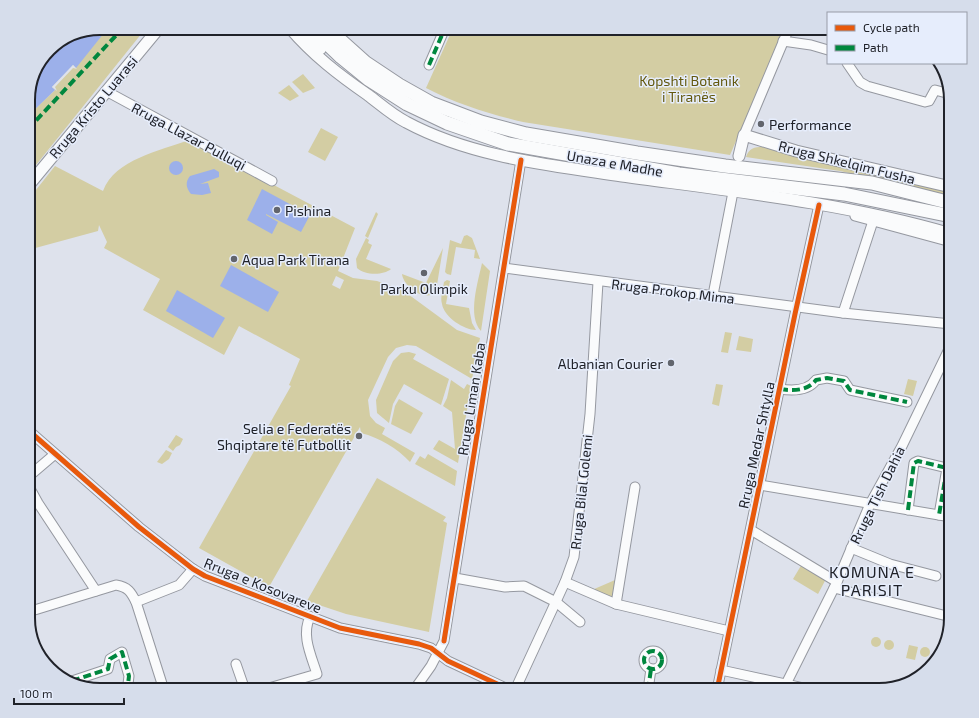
<svg xmlns="http://www.w3.org/2000/svg" width="979" height="718" viewBox="0 0 979 718" font-family="'Exo 2',sans-serif">
<rect width="100%" height="100%" fill="#dee2ec"/>
<g fill="#d3cda3" fill-rule="evenodd">
<polygon points="108,28 146,28 28,175 28,116 55,90 52,87 73,65 75,67"/>
<path d="M453,28h332l-55,127 -207,-33c-34,-8 -66,-18 -97,-34z"/>
<polygon points="303,74 315,88 303,93 292,82"/>
<polygon points="289,85 299,96 290,101 278,93"/>
<polygon points="321,128 338,137 325,161 308,152"/>
<path d="M189,140l166,88 -17,43 15,7 24,3 20,7 15,9 45,33 23,8 -8,41 -56,-33 -9,-1 -11,3 -8,9 -20,43 2,16 6,7 9,5 -3,6 33,19 -5,9c-13,-14 -30,-24 -49,-29l-1,-6 -91,160 -70,-39 92,-162 -2,-1 11,-26 -61,-33 -15,29 -81,-45 17,-31 -56,-31 3,-6 -8,-17 -1,6 -70,19v-50l27,-34 48,25c12,-32 57,-40 86,-51zM336,276l8,4 -4,9 -8,-4z"/>
<path d="M763,147l188,46v3l-111,-25 -94,-14c3,-9 8,-10 17,-10z"/>
<polygon points="376,212 378,214 368,238 365,236"/>
<polygon points="467,235 472,238 480,259 474,258 475,250 456,247 451,275 447,274 445,272 450,240 461,244 464,236"/>
<path d="M366,238l3,2 -1,3 4,2 -6,14 25,10c-8,7 -27,6 -34,-1l-1,-9z"/>
<path d="M443,248l-7,43c-10,13 -33,-5 -34,-17l24,9z"/>
<path d="M482,263l8,8 -9,60c-14,-15 -3,-49 1,-68z"/>
<path d="M447,280l3,1 -4,23 23,4 3,15 4,7c-12,0 -32,-13 -34,-26 -2,-7 1,-15 2,-22z"/>
<polygon points="725,332 732,333 728,353 721,352"/>
<polygon points="739,336 753,339 751,352 736,350"/>
<polygon points="409,352 416,354 413,359 449,379 441,405 404,384 393,404 389,423 377,413 376,400 393,361 401,353"/>
<polygon points="908,379 917,381 913,396 904,394"/>
<polygon points="451,380 464,389 467,384 471,386 458,463 433,449 439,440 455,449 452,412 443,406 447,398"/>
<polygon points="716,384 723,385 719,406 712,404"/>
<polygon points="399,399 423,413 411,434 391,424 395,406"/>
<polygon points="176,435 183,439 180,445 176,447 173,451 168,447"/>
<polygon points="166,450 172,453 169,459 162,464 157,462"/>
<polygon points="428,454 457,471 455,486 415,464 420,456 425,459"/>
<polygon points="377,478 446,517 443,521 447,523 429,632 346,614 307,601"/>
<polygon points="802,564 826,579 818,594 793,579"/>
<polygon points="615,580 612,598 592,590"/>
<circle cx="876" cy="642" r="5"/>
<circle cx="889" cy="645" r="5"/>
<polygon points="909,645 918,647 915,660 906,658"/>
<circle cx="925" cy="652" r="5"/>
</g>
<g fill="#9cb0ea">
<polygon points="100,28 108,28 76,68 73,65 52,87 55,90 28,116 28,95 36,68 52,46"/>
<circle cx="176" cy="168" r="7"/>
<path d="M214,169l5,3v5l-19,7 8,-1 3,10 -9,2 -11,-1c-5,-6 -6,-12 -1,-18z"/>
<polygon points="262,189 310,215 301,232 266,214 266,215 278,222 272,234 247,220"/>
<polygon points="231,265 279,292 268,312 220,286"/>
<polygon points="177,290 225,318 213,338 166,311"/>
</g>
<polygon fill="#dee2ec" points="73,65 77,69 73,68 55,87 57,91 52,87"/>
<g fill="none" stroke-linecap="round" stroke-linejoin="round">
<g stroke="#9598a0" stroke-width="11">
<g id="minor">
<polyline points="783,41 811,45 828,50"/>
<polyline points="847,63 860,82 867,86 925,102 929,101 935,90 950,94"/>
<polyline points="429,65 445,28"/>
<polyline points="106,91 272,181"/>
<polyline points="744,135 789,28"/>
<polyline points="855,216 951,242"/>
<polyline points="504,268 843,313 951,324"/>
<polyline points="713,295 733,192"/>
<polyline points="843,313 873,221"/>
<path d="M780,389c13,2 28,2 36,-9l11,-2 17,3 6,9 57,12"/>
<polyline points="28,430 139,527 193,569 205,576 340,628 419,644 431,648 448,661 510,690"/>
<polyline points="28,477 55,454"/>
<polyline points="28,485 38,503 96,591"/>
<polyline points="760,485 951,517"/>
<polyline points="908,510 914,463 918,461 947,468 939,515"/>
<polyline points="751,530 837,582"/>
<polyline points="851,548 890,564 936,576"/>
<polyline points="455,578 505,587 524,586 556,602 580,622"/>
<polyline points="565,582 616,604 729,631"/>
<polyline points="834,588 951,617"/>
<polyline points="136,602 179,585 193,569"/>
<polyline points="616,604 635,487"/>
<path d="M28,612l88,-27c12,2 15,7 20,17l28,88"/>
<circle cx="653" cy="660" r="9"/>
<polyline points="236,664 245,690"/>
<polyline points="721,670 813,690"/>
<polyline points="72,681 108,669 110,659 122,652 129,676 128,684 130,690"/>
<path d="M262,690l55,-16c-6,-19 -16,-39 -7,-57"/>
<polyline points="414,690 431,666 444,641 521,160"/>
<polyline points="515,690 565,582 574,557 590,414 598,282"/>
<polyline points="648,690 651,669"/>
<polyline points="717,690 795,314 819,205"/>
<polyline points="783,690 837,582 870,504 902,446 951,345"/>
</g>
</g>
<g stroke="#9598a0" stroke-width="13">
<g id="major">
<path d="M290,28c23,27 49,47 78,67 12,9 24,20 38,27 65,35 143,43 216,54 110,15 223,27 329,58"/>
<polyline points="739,156 744,135 796,151 951,187"/>
<polyline points="28,186 159,28"/>
</g>
</g>
<g stroke="#9598a0" stroke-width="15">
<g id="highway">
<polyline points="299,28 320,48"/>
<polyline points="311,28 341,57 368,79 407,104 447,123 508,144 679,174 844,194 951,216"/>
<polyline points="327,28 366,63 399,85 431,103 481,122 526,134 637,153 725,166 872,183 951,203"/>
</g>
</g>
<use href="#minor" stroke="#fafbfc" stroke-width="9"/>
<use href="#major" stroke="#fafbfc" stroke-width="11"/>
<use href="#highway" stroke="#fafbfc" stroke-width="13"/>
<g stroke="#00873e" stroke-width="4" stroke-dasharray="8 4" stroke-linecap="butt">
<polyline points="429,65 445,28"/>
<polyline points="28,129 123,28"/>
<path d="M780,389c13,2 28,2 36,-9l11,-2 17,3 6,9 57,12"/>
<polyline points="908,510 914,463 918,461 947,468 939,515"/>
<circle cx="653" cy="660" r="9"/>
<polyline points="72,681 108,669 110,659 122,652 129,676 128,684 130,690"/>
<polyline points="648,690 651,669"/>
</g>
<g stroke="#e6edfc" stroke-width="8">
<g id="cycleway">
<polyline points="28,430 139,527 193,569 205,576 340,628 419,644 431,648 448,661 510,690"/>
<polyline points="444,641 521,160"/>
<polyline points="717,690 795,314 819,205"/>
</g>
</g>
<use href="#cycleway" stroke="#e8590c" stroke-width="5"/>
</g>
<g fill="#62656d" stroke="#e6edfc" stroke-width="1.5">
<circle cx="761" cy="124" r="4"/>
<circle cx="277" cy="210" r="4"/>
<circle cx="234" cy="259" r="4"/>
<circle cx="424" cy="273" r="4"/>
<circle cx="671" cy="363" r="4"/>
<circle cx="359" cy="436" r="4"/>
</g>
<g text-anchor="middle" dominant-baseline="central" stroke-width="3" stroke-linejoin="round" paint-order="stroke">
<g font-size="14" fill="#63580d" stroke="#e6edfc">
<text x="689" y="80">Kopshti Botanik<tspan x="689" dy="16">i Tiranës</tspan></text>
</g>
<g font-size="14" fill="#202229" stroke="#e6edfc">
<text transform="translate(93 107) rotate(-50)">Rruga Kristo Luarasi</text>
<text transform="translate(189 136) rotate(28)">Rruga Llazar Pulluqi</text>
<text transform="translate(847 162) rotate(14)">Rruga Shkelqim Fusha</text>
<text transform="translate(615 163) rotate(10)">Unaza e Madhe</text>
<text transform="translate(673 291) rotate(7)">Rruga Prokop Mima</text>
<text transform="translate(471 399) rotate(-81)">Rruga Liman Kaba</text>
<text transform="translate(756 445) rotate(-78)">Rruga Medar Shtylla</text>
<text transform="translate(581 492) rotate(-84)">Rruga Bilal Golemi</text>
<text transform="translate(877 495) rotate(-64)">Rruga Tish Dahia</text>
<text transform="translate(263 585) rotate(22)">Rruga e Kosovareve</text>
</g>
<g font-size="14" fill="#202229" stroke="#e6edfc" text-anchor="start">
<text x="769" y="124">Performance</text>
<text x="285" y="210">Pishina</text>
<text x="242" y="259">Aqua Park Tirana</text>
<text x="424" y="288" text-anchor="middle">Parku Olimpik</text>
<text x="663" y="363" text-anchor="end">Albanian Courier</text>
<text x="351" y="428" text-anchor="end">Selia e Federatës<tspan x="351" dy="16">Shqiptare të Futbollit</tspan></text>
</g>
<g font-size="16" letter-spacing="1" fill="#202229" stroke="#e6edfc">
<text x="872" y="571">KOMUNA E<tspan x="872" dy="18">PARISIT</tspan></text>
</g>
</g>
<path d="M0 0H979V718H0ZM100 35H879A65 65 0 0 1 944 100V618A65 65 0 0 1 879 683H100A65 65 0 0 1 35 618V100A65 65 0 0 1 100 35Z" fill="#d6ddeb" fill-rule="evenodd"/>
<path fill="none" stroke="#202229" stroke-width="2" d="M100 35H879A65 65 0 0 1 944 100V618A65 65 0 0 1 879 683H100A65 65 0 0 1 35 618V100A65 65 0 0 1 100 35Z"/>
<rect x="827" y="12" width="140" height="52" fill="#e6edfc" stroke="#979ca8"/>
<rect x="835" y="25" width="20" height="6" fill="#e8590c" stroke="#979ca8"/>
<text x="863" y="32" font-size="12" fill="#202229">Cycle path</text>
<rect x="835" y="45" width="20" height="6" fill="#00873e" stroke="#979ca8"/>
<text x="863" y="52" font-size="12" fill="#202229">Path</text>
<path d="M14 698v6h110v-6" fill="none" stroke="#202229" stroke-width="2"/>
<text x="20" y="698" font-size="12" fill="#202229" stroke="#e6edfc" stroke-width="3" paint-order="stroke">100 m</text>
</svg>
